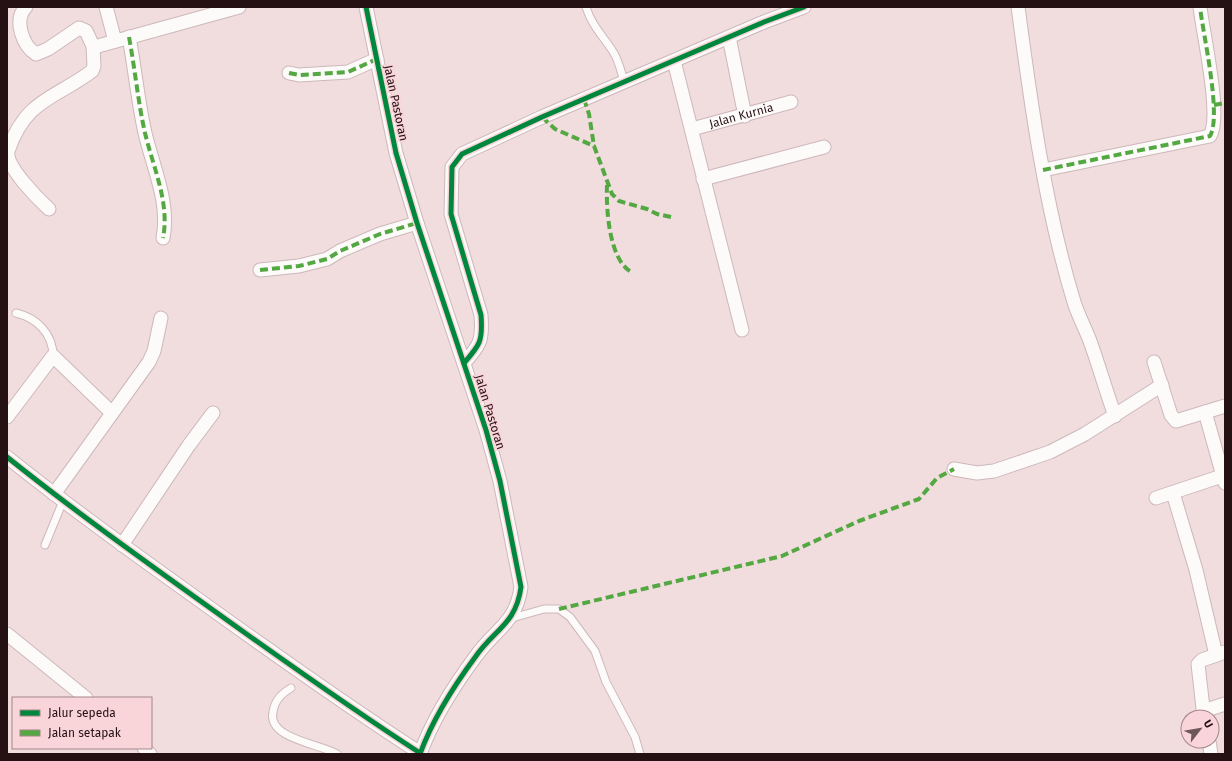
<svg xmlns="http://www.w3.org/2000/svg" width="1232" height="761" viewBox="0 0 1232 761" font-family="'Fira Sans',sans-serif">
<rect width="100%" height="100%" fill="#f1dcde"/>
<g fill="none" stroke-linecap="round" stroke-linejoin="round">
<g stroke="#cdb8bb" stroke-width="9">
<g id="service">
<path d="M586,7c5,17 16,28 26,43 7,10 9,21 12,32"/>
<path d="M16,313c21,5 37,21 37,43"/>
<polyline points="45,545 63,501"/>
<polyline points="512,618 544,609 559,609 570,617 595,651 606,682 635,737 640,754"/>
<path d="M291,688c-10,6 -16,12 -18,24 -6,27 48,32 64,42"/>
</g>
</g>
<g stroke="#cdb8bb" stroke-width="15">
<g id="minor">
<path d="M26,7c-13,13 -3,39 10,47l12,-5 31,-21 7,3 7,15h5l141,-39"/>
<polyline points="106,7 115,41"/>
<path d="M366,7l30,146 21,70 69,207 14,51 21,106c-5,37 -26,42 -45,69 -23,31 -43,62 -56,98"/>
<path d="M1018,7c13,98 27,200 56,295 4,13 11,26 16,39 9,25 16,50 25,75"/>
<path d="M129,37c6,32 9,65 16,96 8,34 25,70 18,105"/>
<polyline points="729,37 745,116"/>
<polyline points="674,61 742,330"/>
<polyline points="289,73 299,75 348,72 377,59"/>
<path id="s1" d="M692,129l99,-27"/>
<path d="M1043,170l167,-34c12,-20 -7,-102 -10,-129"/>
<polyline points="703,179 824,147"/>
<path d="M49,209c-11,-10 -44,-43 -41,-58 18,-52 45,-51 84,-80l2,-5 -1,-20"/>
<polyline points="260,270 299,266 327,259 340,251 380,234 417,223"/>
<polyline points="1154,362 1171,415 1176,421 1225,406"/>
<path d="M464,363c16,-18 19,-22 17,-48l-30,-101 1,-47 10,-13 80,-37 222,-95 40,-15"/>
<polyline points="1205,412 1225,483"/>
<polyline points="7,417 53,356 112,413"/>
<path d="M7,457c65,52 132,100 199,148 71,51 141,101 214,148"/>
<polyline points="954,469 977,473 994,471 1050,452 1085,434 1162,385"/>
<polyline points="1173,493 1196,570 1216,655"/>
<polyline points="54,494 149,362 154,351 161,318"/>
<polyline points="1156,498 1225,475"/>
<polyline points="122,545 189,445 213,413"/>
<polyline points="7,634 86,698"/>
<polyline points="1203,711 1225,704"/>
<polyline points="1204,717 1198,664 1202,660 1225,652"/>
<polyline points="1209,741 1211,754"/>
<polyline points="144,748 150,754"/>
</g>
</g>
<use href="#service" stroke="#fdfafa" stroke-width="7"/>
<use href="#minor" stroke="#fdfafa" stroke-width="13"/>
<g stroke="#53a842" stroke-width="4" stroke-dasharray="8 4" stroke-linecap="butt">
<path d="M129,37c6,32 9,65 16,96 8,34 25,70 18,105"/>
<polyline points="289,73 299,75 348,72 377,59"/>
<polyline points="584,99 589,114 594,146"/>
<polyline points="1214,105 1225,103"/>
<polyline points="542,117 555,129 594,146 612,194 619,201 647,209 657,214 671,217"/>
<path d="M1043,170l167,-34c12,-20 -7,-102 -10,-129"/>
<path d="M607,185c-1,24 2,77 26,88"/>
<polyline points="260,270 299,266 327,259 340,251 380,234 417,223"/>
<polyline points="559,609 782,556 859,521 919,499 937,478 954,469"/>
</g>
<g stroke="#f9d4d8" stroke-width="8">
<g id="cycleway">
<path d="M366,7l30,146 21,70 69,207 14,51 21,106c-5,37 -26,42 -45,69 -23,31 -43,62 -56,98"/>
<path d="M464,363c16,-18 19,-22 17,-48l-30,-101 1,-47 10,-13 80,-37 222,-95 40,-15"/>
<path d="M7,457c65,52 132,100 199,148 71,51 141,101 214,148"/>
</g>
</g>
<use href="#cycleway" stroke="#00873e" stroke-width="5"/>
</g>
<g text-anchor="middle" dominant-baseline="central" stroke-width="3.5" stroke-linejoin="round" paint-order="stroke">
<g font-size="12" fill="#251013" stroke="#f9d4d8">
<text transform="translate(396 103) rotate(78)">Jalan Pastoran</text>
<text stroke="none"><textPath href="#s1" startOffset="51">Jalan Kurnia</textPath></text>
<text transform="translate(490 412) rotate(73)">Jalan Pastoran</text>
</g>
</g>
<rect width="1232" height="761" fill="none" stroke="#251013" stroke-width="16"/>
<rect x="12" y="697" width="140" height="52" fill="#f9d4d8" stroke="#a48689"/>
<rect x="20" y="710" width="20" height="6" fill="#00873e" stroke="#a48689"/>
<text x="48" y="717" font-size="12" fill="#251013">Jalur sepeda</text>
<rect x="20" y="730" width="20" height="6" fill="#53a842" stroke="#a48689"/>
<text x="48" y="737" font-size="12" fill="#251013">Jalan setapak</text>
<g transform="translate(1200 729) rotate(59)"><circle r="19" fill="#f9d4d8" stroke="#a48689"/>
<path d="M0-3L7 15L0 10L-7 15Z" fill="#6c575a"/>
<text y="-6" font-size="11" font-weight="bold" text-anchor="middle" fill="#251013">U</text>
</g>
</svg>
